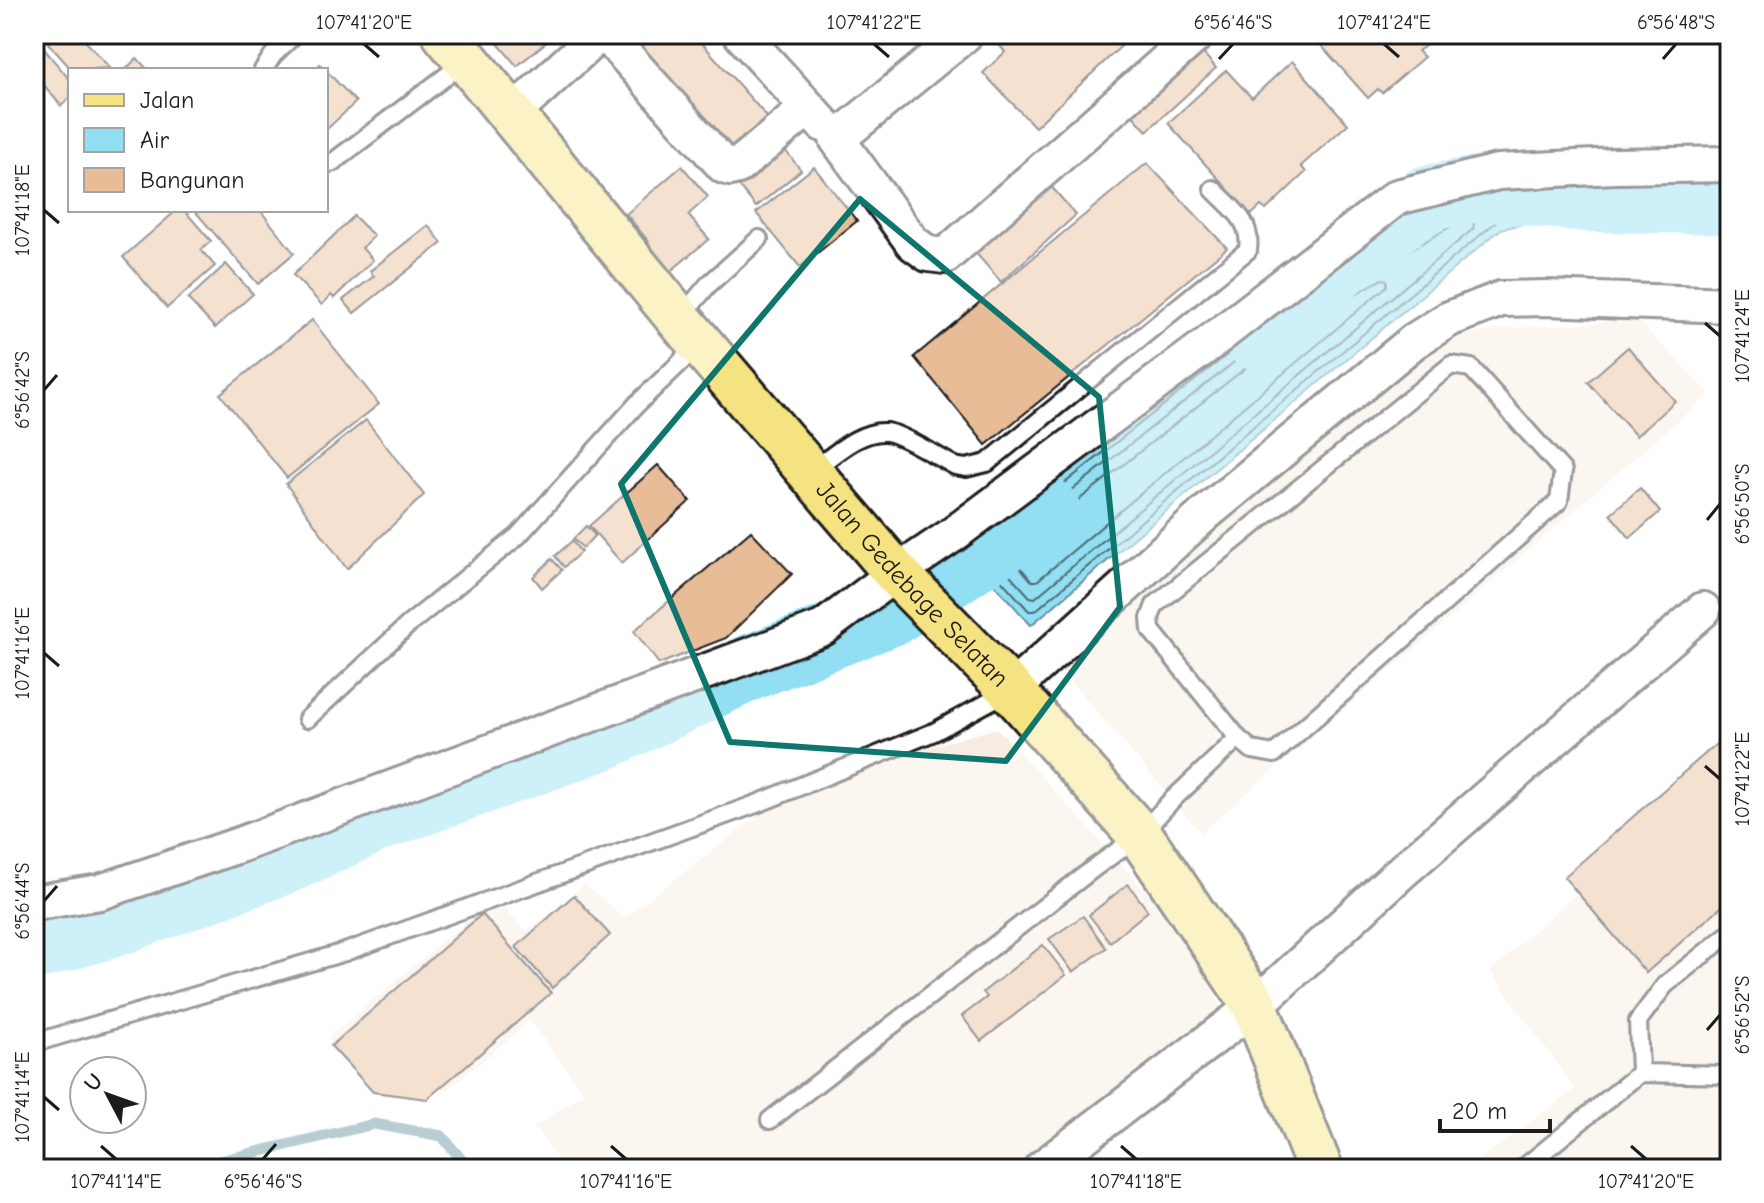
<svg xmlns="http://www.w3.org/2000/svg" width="1764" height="1203" viewBox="0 0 1764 1203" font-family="'Comic Neue',sans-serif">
<rect width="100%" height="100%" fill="#fff"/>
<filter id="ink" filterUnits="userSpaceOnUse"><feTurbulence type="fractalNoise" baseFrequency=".0125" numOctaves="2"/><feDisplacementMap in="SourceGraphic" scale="16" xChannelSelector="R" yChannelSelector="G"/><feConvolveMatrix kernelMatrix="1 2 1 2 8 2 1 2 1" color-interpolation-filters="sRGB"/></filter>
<g filter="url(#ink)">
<g fill="#f8ebe0">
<polygon points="1637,320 1710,393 1201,833 1049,656 1436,341 1498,329"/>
<polygon points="997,728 1177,925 1234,1031 1041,1169 565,1169 534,1127 584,1093 530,1021 447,1090 370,1087 328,1038 494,898 527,932 585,884 624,918 800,784"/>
<polygon points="1730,754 1730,1169 1467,1169 1575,1089 1490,971"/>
</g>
<polygon fill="#92def2" stroke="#63909c" stroke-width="2" points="1566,181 1730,185 1730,218 1696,214 1577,212 1501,229 1031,625 965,552 1280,303 1446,208"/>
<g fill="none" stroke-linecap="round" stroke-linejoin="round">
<g stroke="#4b6a72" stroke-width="2">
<polyline points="1730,193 1567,189 1449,216 1284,310 980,550 979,555 1029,611 1035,611 1497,221 1577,204 1696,206 1730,210"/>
<polygon points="1470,221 1474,224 1473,229 1035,598 1030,597 994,557 995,551 1290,318 1452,226"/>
<polygon points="1382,279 1387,280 1387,286 1037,581 1032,581 1012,558 1012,553 1296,328"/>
</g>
<polyline stroke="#63909c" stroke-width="11" points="186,1169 374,1124 442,1136 469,1169"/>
<g stroke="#92def2" stroke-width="66">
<polyline points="1255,336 1375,235 1428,198 1483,188 1585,199 1730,201"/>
<polyline points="34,947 111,925 285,861 379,818 601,738 751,667 891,613 1048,511"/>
</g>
</g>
<g fill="#e7bc97" stroke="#1c1c1c" stroke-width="2">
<polygon points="59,34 79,34 110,68 72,70 48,43"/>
<polygon points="132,34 149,34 139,42"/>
<polygon points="490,34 556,34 517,66"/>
<polygon points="621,34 694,34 768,118 727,154"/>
<polygon points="990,34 1134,34 1035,127 983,73 1005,52"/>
<polygon points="1143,34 1171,34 1156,48"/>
<polygon points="1311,34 1419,34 1428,44 1418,51 1424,57 1382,93 1378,89 1368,98"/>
<polygon points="1195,44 1216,68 1147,131 1125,107"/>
<polygon points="45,50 70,80 70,98 61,106 34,73 34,60"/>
<polygon points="137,58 148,70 125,70"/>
<polygon points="1292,61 1348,124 1301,166 1306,172 1266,210 1261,206 1251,215 1168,123 1226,70 1252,98"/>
<polygon points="320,64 356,102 326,130 326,70 314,70"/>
<polygon points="781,145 801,170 756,207 735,181"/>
<polygon points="1147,163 1227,248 986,445 914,357"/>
<polygon points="682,166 708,197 688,215 709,239 666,275 643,247 649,242 626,214"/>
<polygon points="814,167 857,221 800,267 756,213"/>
<polygon points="1043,177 1076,215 1001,282 967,243"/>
<polygon points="177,210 184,210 211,241 201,250 215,266 167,308 123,257"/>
<polygon points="194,210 260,210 294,253 258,284"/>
<polygon points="354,216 374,236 362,248 373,260 334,298 331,295 322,305 293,275"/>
<polygon points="428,225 442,243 354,313 343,300 374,276 370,271"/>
<polygon points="226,264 253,294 215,328 188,299"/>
<polygon points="312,320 379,404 287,478 220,394"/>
<polygon points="1628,347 1675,401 1636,436 1588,382"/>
<polygon points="366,420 424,495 347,569 286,484"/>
<polygon points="658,465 690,501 622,563 589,526"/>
<polygon points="1640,488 1660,512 1630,538 1610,514"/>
<polygon points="586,526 595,535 583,548 573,539"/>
<polygon points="751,531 792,574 726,638 659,664 634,631"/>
<polygon points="572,541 581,552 564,567 555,556"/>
<polygon points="552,559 562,570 542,588 533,577"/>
<polygon points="1730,732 1730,899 1646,973 1564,877"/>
<polygon points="1128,884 1148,911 1110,942 1089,915"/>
<polygon points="574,895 610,935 552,988 516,947"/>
<polygon points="482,914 551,993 427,1099 373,1092 331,1046"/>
<polygon points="1083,916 1106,948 1073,972 1049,939"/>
<polygon points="1043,945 1066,975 981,1041 962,1016 987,997 983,992"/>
</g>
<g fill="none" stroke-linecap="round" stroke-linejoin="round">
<g stroke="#1c1c1c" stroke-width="22">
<g id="service">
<polyline points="263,70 273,55 295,34"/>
<polyline points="326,164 333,162 466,61"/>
<polyline points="681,317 708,285 759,239"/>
<path d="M813,470c20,-14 46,-40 73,-38 14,1 54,26 69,34l11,2 21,-5 261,-213c4,-30 -16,-41 -35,-61"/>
<polyline points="307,719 408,625 518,536 637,404 682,361 694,339"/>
<polyline points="34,1043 345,952 759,803 934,732 1009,691"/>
<polyline points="1640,1073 1638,1021 1665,985 1730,933"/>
<polyline points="770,1120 1094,868 1140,835 1171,801 1238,738 1252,750 1274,754 1559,501 1563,471 1471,368 1451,365 1155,605 1150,618 1151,630 1238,738"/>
<polyline points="1522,1169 1640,1073 1730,1075"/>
</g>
</g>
<g stroke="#1c1c1c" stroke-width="40">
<g id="minor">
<polyline points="606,34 724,166 730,168 738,166 808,108"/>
<polyline points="741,34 823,124"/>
<polyline points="965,34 837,139 913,243 928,254 945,256 1197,34"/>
<polyline points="512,114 599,34"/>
<polyline points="1011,690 1206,513 1414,341 1449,319 1501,299 1546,298 1730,305"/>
<polyline points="34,903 100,892 242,844 823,628 896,573 951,536 1207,345 1397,197 1498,172 1615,166 1730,164"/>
<polyline points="1041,1169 1255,1006 1399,874 1703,610"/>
</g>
</g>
<g stroke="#1c1c1c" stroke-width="50">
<g id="primary">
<path id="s1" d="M445,34l234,285 217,254 115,117 129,145 115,171 65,163"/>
</g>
</g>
<use href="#service" stroke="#fff" stroke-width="16"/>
<use href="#minor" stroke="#fff" stroke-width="34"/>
<use href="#primary" stroke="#f5e382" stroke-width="44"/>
</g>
</g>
<path d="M0 0H1764V1203H0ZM860,199l239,198 21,210 -114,154 -276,-19 -109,-258z" fill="#fff" fill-opacity=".55" fill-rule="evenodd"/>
<path fill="none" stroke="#0f766e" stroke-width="6" stroke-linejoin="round" d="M860,199l239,198 21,210 -114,154 -276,-19 -109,-258z"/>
<path fill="none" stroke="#1c1c1c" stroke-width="3" d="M364,44l15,13M874,44l15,13M1384,44l15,13M1219,59l14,-15M1663,59l13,-15M44,210l15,13M1705,323l15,13M44,390l13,-15M1707,520l13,-16M44,653l15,13M1705,766l15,13M44,901l13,-15M1707,1030l13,-15M44,1097l15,13M101,1146l15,13M611,1146l15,13M1121,1146l15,13M1631,1146l15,13M263,1159l13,-15"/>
<g text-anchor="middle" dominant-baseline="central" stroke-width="7" stroke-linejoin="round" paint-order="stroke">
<g font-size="26" fill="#1c1c1c" stroke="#fff">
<text stroke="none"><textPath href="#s1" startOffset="722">Jalan Gedebage Selatan</textPath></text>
</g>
</g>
<rect width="1764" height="1203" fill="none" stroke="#fff" stroke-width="88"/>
<rect x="68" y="68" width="260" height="144" fill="#ffffff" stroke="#a4a4a4" stroke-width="2"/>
<rect x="84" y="94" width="40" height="12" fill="#f5e382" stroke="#a4a4a4" stroke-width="2"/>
<text x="140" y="108" font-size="24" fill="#1c1c1c">Jalan</text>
<rect x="84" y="128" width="40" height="24" fill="#92def2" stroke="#a4a4a4" stroke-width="2"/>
<text x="140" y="148" font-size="24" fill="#1c1c1c">Air</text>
<rect x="84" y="168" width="40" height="24" fill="#e7bc97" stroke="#a4a4a4" stroke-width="2"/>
<text x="140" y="188" font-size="24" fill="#1c1c1c">Bangunan</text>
<g transform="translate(108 1095) rotate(311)"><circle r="38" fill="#ffffff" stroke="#a4a4a4" stroke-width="2"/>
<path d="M0-6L14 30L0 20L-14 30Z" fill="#1c1c1c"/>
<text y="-12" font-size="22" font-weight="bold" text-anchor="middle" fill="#1c1c1c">U</text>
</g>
<path d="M1440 1119v12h110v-12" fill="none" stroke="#1c1c1c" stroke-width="4"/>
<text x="1452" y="1119" font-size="24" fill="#1c1c1c" stroke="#ffffff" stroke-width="6" paint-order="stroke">20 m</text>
<rect x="44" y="44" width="1676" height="1115" fill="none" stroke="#1c1c1c" stroke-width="3"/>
<g font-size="20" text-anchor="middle" fill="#1c1c1c">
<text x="364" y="29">107°41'20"E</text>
<text x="874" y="29">107°41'22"E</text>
<text x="1233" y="29">6°56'46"S</text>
<text x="1384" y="29">107°41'24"E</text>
<text x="1676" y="29">6°56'48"S</text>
<text transform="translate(22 210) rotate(-90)" y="7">107°41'18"E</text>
<text transform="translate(1742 336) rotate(-90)" y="7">107°41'24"E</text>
<text transform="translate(22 390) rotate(-90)" y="7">6°56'42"S</text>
<text transform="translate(1742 504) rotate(-90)" y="7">6°56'50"S</text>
<text transform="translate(22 653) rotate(-90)" y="7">107°41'16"E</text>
<text transform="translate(1742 779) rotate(-90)" y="7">107°41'22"E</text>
<text transform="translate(22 901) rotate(-90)" y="7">6°56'44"S</text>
<text transform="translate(1742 1015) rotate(-90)" y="7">6°56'52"S</text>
<text transform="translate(22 1097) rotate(-90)" y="7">107°41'14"E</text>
<text x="116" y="1188">107°41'14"E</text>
<text x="263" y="1188">6°56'46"S</text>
<text x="626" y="1188">107°41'16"E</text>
<text x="1136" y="1188">107°41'18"E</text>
<text x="1646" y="1188">107°41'20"E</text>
</g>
</svg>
